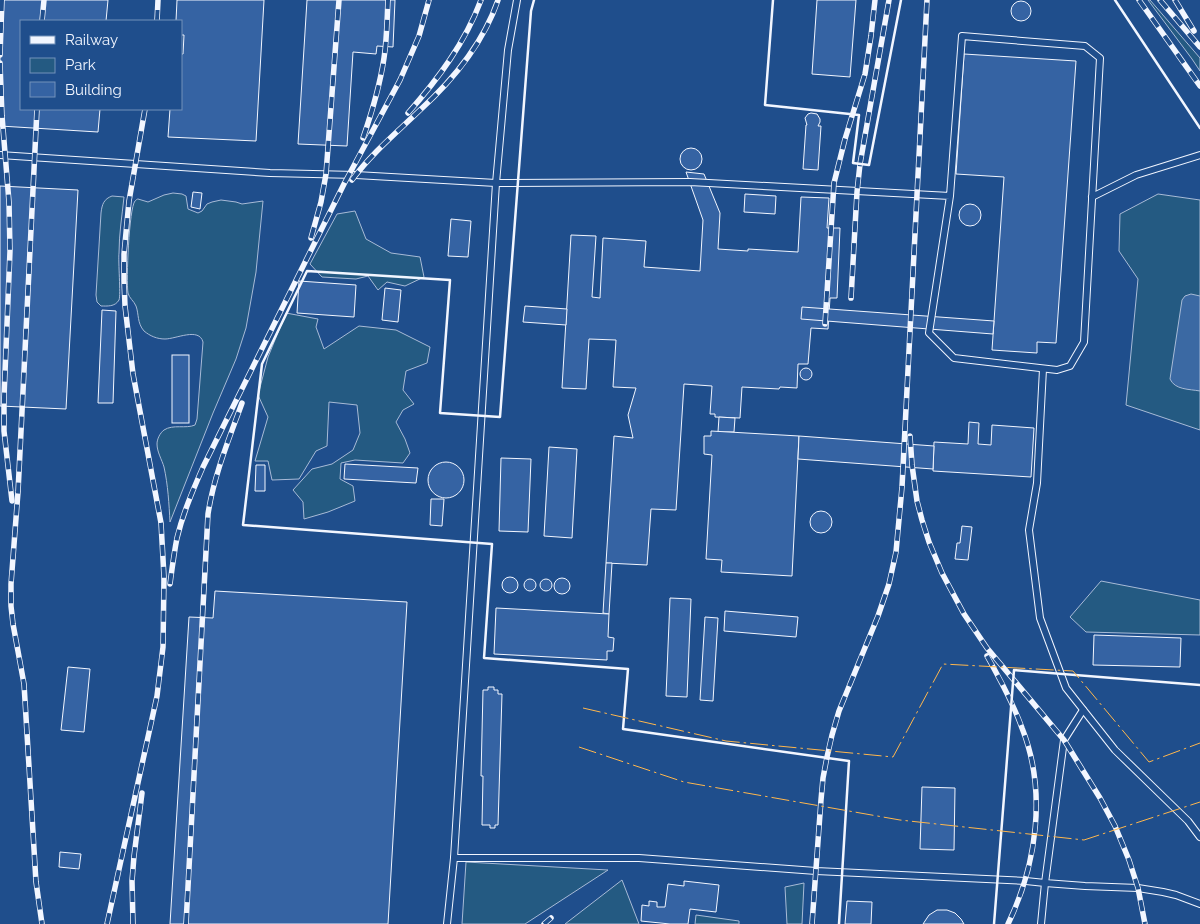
<svg xmlns="http://www.w3.org/2000/svg" width="1200" height="924" viewBox="0 0 1200 924" font-family="Raleway,sans-serif">
<rect width="100%" height="100%" fill="#1f4e8c"/>
<g fill="#245a82" stroke="#a8bbd7">
<polygon points="1148,0 1150,0 1200,58 1200,71 1192,59"/>
<path d="M173,193l9,1 4,2 2,13 10,4 4,-2 5,-7 5,-2 9,-2 15,2 6,2 21,-3 -7,71 -10,56 -10,31 -23,54 -43,109c-1,-18 -2,-37 -6,-55 -2,-7 -7,-15 -7,-23 0,-5 3,-11 7,-14 9,-6 22,-1 31,-5l2,-6 6,-77c-4,-15 -27,-3 -38,-3 -8,0 -15,-3 -21,-8 -7,-8 -5,-17 -8,-25 -2,-5 -7,-8 -8,-13 -2,-12 1,-85 7,-92 1,-1 2,-2 3,-2l10,3 16,-7z"/>
<polygon points="1158,194 1200,200 1200,430 1126,405 1138,279 1119,251 1120,214"/>
<path d="M112,196l12,1c-2,19 -5,37 -5,56 -1,8 2,42 0,47 -4,7 -12,6 -18,6l-4,-4 -1,-7 5,-82c1,-9 3,-14 11,-17z"/>
<polygon points="355,211 366,239 391,253 420,257 424,277 405,286 387,282 378,290 368,276 356,279 322,277 310,264 337,214"/>
<polygon points="286,313 318,319 316,327 324,349 359,326 396,330 430,347 427,363 406,371 403,390 414,404 403,410 396,422 405,439 410,453 403,463 355,460 341,463 340,479 353,486 355,501 328,512 304,519 303,502 293,490 312,469 332,464 353,450 360,433 357,405 329,402 327,446 316,451 299,479 272,480 268,461 255,461 268,417 258,395 268,357"/>
<polygon points="1101,581 1200,600 1200,635 1086,632 1070,617"/>
<polygon points="466,862 608,870 525,924 462,924"/>
<polygon points="622,880 639,924 565,924"/>
<polygon points="804,883 802,924 787,924 785,887"/>
<polygon points="696,915 739,921 739,924 695,924"/>
</g>
<path fill="#3b69a3" stroke="#a8bbd7" d="M1191,294l9,2v95c-11,-2 -25,-1 -30,-12l12,-79 3,-4z"/>
<g fill="#3563a3" stroke="#f2f6ff">
<polygon points="0,0 108,0 106,21 21,21 21,109 100,109 98,132 0,126"/>
<polygon points="177,0 264,0 256,141 168,137 170,109 181,109 181,54 183,54 184,35 181,35 181,21 176,21"/>
<polygon points="307,0 395,0 393,47 377,46 376,54 353,52 347,146 298,144"/>
<polygon points="817,0 856,0 850,77 812,74"/>
<circle cx="1021" cy="11" r="10"/>
<polygon points="964,54 1076,61 1056,343 1037,342 1037,353 992,350 1004,177 956,174"/>
<polygon points="811,113 817,114 820,119 820,122 818,126 821,126 818,170 803,169 806,125 807,125 805,118 808,114"/>
<circle cx="691" cy="159" r="11"/>
<polygon points="686,172 704,174 720,213 718,249 748,251 748,249 798,252 801,197 829,198 827,228 840,228 837,298 830,298 828,329 811,328 808,364 798,364 797,388 780,387 779,389 742,387 740,418 715,417 715,414 710,414 712,386 684,384 676,510 651,509 647,565 606,563 614,436 633,438 628,415 636,388 613,387 616,340 589,339 586,389 562,388 571,235 596,236 592,297 600,298 603,238 646,241 644,267 700,271 703,220"/>
<polygon points="0,186 78,190 66,409 0,406"/>
<polygon points="193,192 202,193 200,209 191,207"/>
<polygon points="745,194 776,196 775,214 744,212"/>
<circle cx="970" cy="215" r="11"/>
<polygon points="451,219 471,221 468,257 448,256"/>
<polygon points="299,281 356,285 354,317 297,313"/>
<polygon points="385,288 401,290 398,322 382,320"/>
<polygon points="525,306 567,309 566,325 523,322"/>
<polygon points="802,307 994,321 993,334 801,319"/>
<polygon points="102,310 116,311 113,403 98,403"/>
<rect x="172" y="355" width="17" height="68"/>
<circle cx="806" cy="374" r="6"/>
<polygon points="719,417 735,418 734,432 718,432"/>
<polygon points="969,422 979,423 978,444 991,445 992,425 1034,428 1031,477 933,471 934,442 968,444"/>
<polygon points="711,431 799,436 792,576 721,572 722,560 706,559 712,455 704,454 704,436 711,436"/>
<polygon points="799,436 934,446 933,469 798,459"/>
<polygon points="549,447 577,449 572,538 544,536"/>
<polygon points="501,458 531,459 528,532 499,531"/>
<circle cx="446" cy="480" r="18"/>
<polygon points="345,464 418,468 416,483 344,479"/>
<polygon points="256,465 265,465 265,491 255,491"/>
<polygon points="431,499 444,499 442,526 430,525"/>
<circle cx="821" cy="522" r="11"/>
<polygon points="962,526 972,527 968,560 955,559 957,543 960,543"/>
<polygon points="606,563 612,563 609,614 603,613"/>
<circle cx="510" cy="585" r="8"/>
<circle cx="562" cy="586" r="8"/>
<circle cx="546" cy="585" r="6"/>
<circle cx="530" cy="585" r="6"/>
<polygon points="215,591 407,602 388,924 170,924 189,617 213,618"/>
<polygon points="670,598 691,599 687,697 666,696"/>
<polygon points="496,608 609,614 608,637 614,638 613,651 607,651 607,660 494,654"/>
<polygon points="725,611 798,617 796,637 724,631"/>
<polygon points="705,617 718,618 713,701 700,700"/>
<polygon points="1094,635 1181,638 1180,667 1093,665"/>
<polygon points="68,667 90,669 84,732 61,730"/>
<polygon points="488,687 494,687 494,690 498,690 498,694 502,694 498,825 495,825 495,828 490,828 490,825 482,825 483,776 481,776 483,690 488,690"/>
<polygon points="922,787 955,788 954,850 920,849"/>
<polygon points="60,852 81,854 79,869 59,867"/>
<polygon points="684,881 719,885 716,912 690,909 688,924 670,924 641,921 642,905 649,906 649,901 657,902 657,907 665,907 668,884 684,886"/>
<polygon points="847,901 872,902 871,924 845,924"/>
<polygon points="937,910 947,910 955,913 961,919 964,924 923,924 929,915"/>
</g>
<g fill="none" stroke-linecap="round" stroke-linejoin="round">
<g stroke="#f2f6ff" stroke-width="8">
<g id="service">
<polyline points="0,155 270,173 356,175 496,183 690,182 950,196 962,36 1085,46 1100,58 1084,342 1070,366 1057,370 954,358 929,333 950,196"/>
<polyline points="1092,197 1136,175 1200,155"/>
<polyline points="1043,369 1037,483 1029,530 1040,618 1066,688 1115,750 1188,821 1200,837"/>
<polyline points="1083,710 1064,740 1045,883 1085,886 1138,888 1163,892 1176,895 1200,904"/>
<polyline points="454,858 639,858 816,871 1026,881 1045,883 1041,924"/>
<polyline points="447,924 454,858 496,183 508,50 517,0"/>
</g>
</g>
<use href="#service" stroke="#1f4e8c" stroke-width="6"/>
<g stroke="#f2f6ff" stroke-width="5.5">
<g id="rail">
<polyline points="1139,0 1200,86"/>
<polyline points="1160,0 1200,47"/>
<polyline points="1175,0 1194,31"/>
<polyline points="42,21 44,0"/>
<polyline points="157,21 158,0"/>
<polyline points="0,55 2,0"/>
<polyline points="0,63 2,116 9,202 10,251 4,397 4,431 12,501"/>
<polyline points="37,109 18,492 11,584 11,606 13,624 24,684 36,882 42,924"/>
<path d="M408,113c30,-34 57,-70 73,-113"/>
<path d="M363,138c9,-26 17,-53 21,-80 3,-19 3,-39 4,-58"/>
<path d="M352,180c19,-26 44,-47 67,-69 34,-31 64,-67 79,-111"/>
<polyline points="311,238 321,202 326,174 339,0"/>
<polyline points="851,298 857,192 860,164 889,0"/>
<polyline points="825,324 834,183 845,139 865,74 871,36 875,0"/>
<polyline points="910,436 912,465 917,501 922,520 929,542 942,573 964,614 987,648 1064,740 1100,798 1115,826 1129,860 1138,888 1145,924"/>
<path d="M170,584c2,-15 4,-31 7,-46 6,-25 16,-48 26,-71l141,-283 56,-104 19,-44 10,-36"/>
<path d="M987,656c13,23 26,47 35,72 25,63 15,136 -14,196"/>
<polyline points="107,924 157,696 163,647 164,577 161,523 133,374 125,306 124,281 124,254 129,201 145,109"/>
<polyline points="133,924 132,881 134,856 142,793"/>
<path d="M186,924l22,-410c6,-39 21,-75 34,-111"/>
<polyline points="544,924 551,918"/>
<polyline points="812,924 821,800 823,778 827,757 832,735 839,711 878,616 889,584 896,552 902,487 927,0"/>
</g>
</g>
<use href="#rail" stroke="#1f4e8c" stroke-width="4" stroke-dasharray="11" stroke-linecap="butt"/>
<g stroke="#f2f6ff" stroke-width="2.5">
<polyline points="534,0 531,11 500,417 440,413 450,280 307,271 262,364 243,525 492,544 484,658 628,669 623,729 849,761 839,924"/>
<polyline points="773,0 765,105 859,115 853,163 869,165 901,0"/>
<polyline points="1115,0 1200,128"/>
<polyline points="994,924 1014,670 1200,685"/>
</g>
<g stroke="#ffb74d" stroke-width="1" stroke-dasharray="18 4 2.5 4" stroke-linecap="butt">
<polyline points="583,708 726,741 893,757 943,664 1073,671 1149,762 1200,743"/>
<polyline points="579,747 684,782 900,820 1084,840 1200,802"/>
</g>
</g>
<rect x="20" y="20" width="162" height="90" fill="#1f4e8c" stroke="#7391ba"/>
<rect x="30" y="36" width="25" height="8" fill="#f2f6ff" stroke="#7391ba"/>
<text x="65" y="45" font-size="15" fill="#f2f6ff">Railway</text>
<rect x="30" y="58" width="25" height="15" fill="#245a82" stroke="#7391ba"/>
<text x="65" y="70" font-size="15" fill="#f2f6ff">Park</text>
<rect x="30" y="82" width="25" height="15" fill="#3563a3" stroke="#7391ba"/>
<text x="65" y="95" font-size="15" fill="#f2f6ff">Building</text>
</svg>
